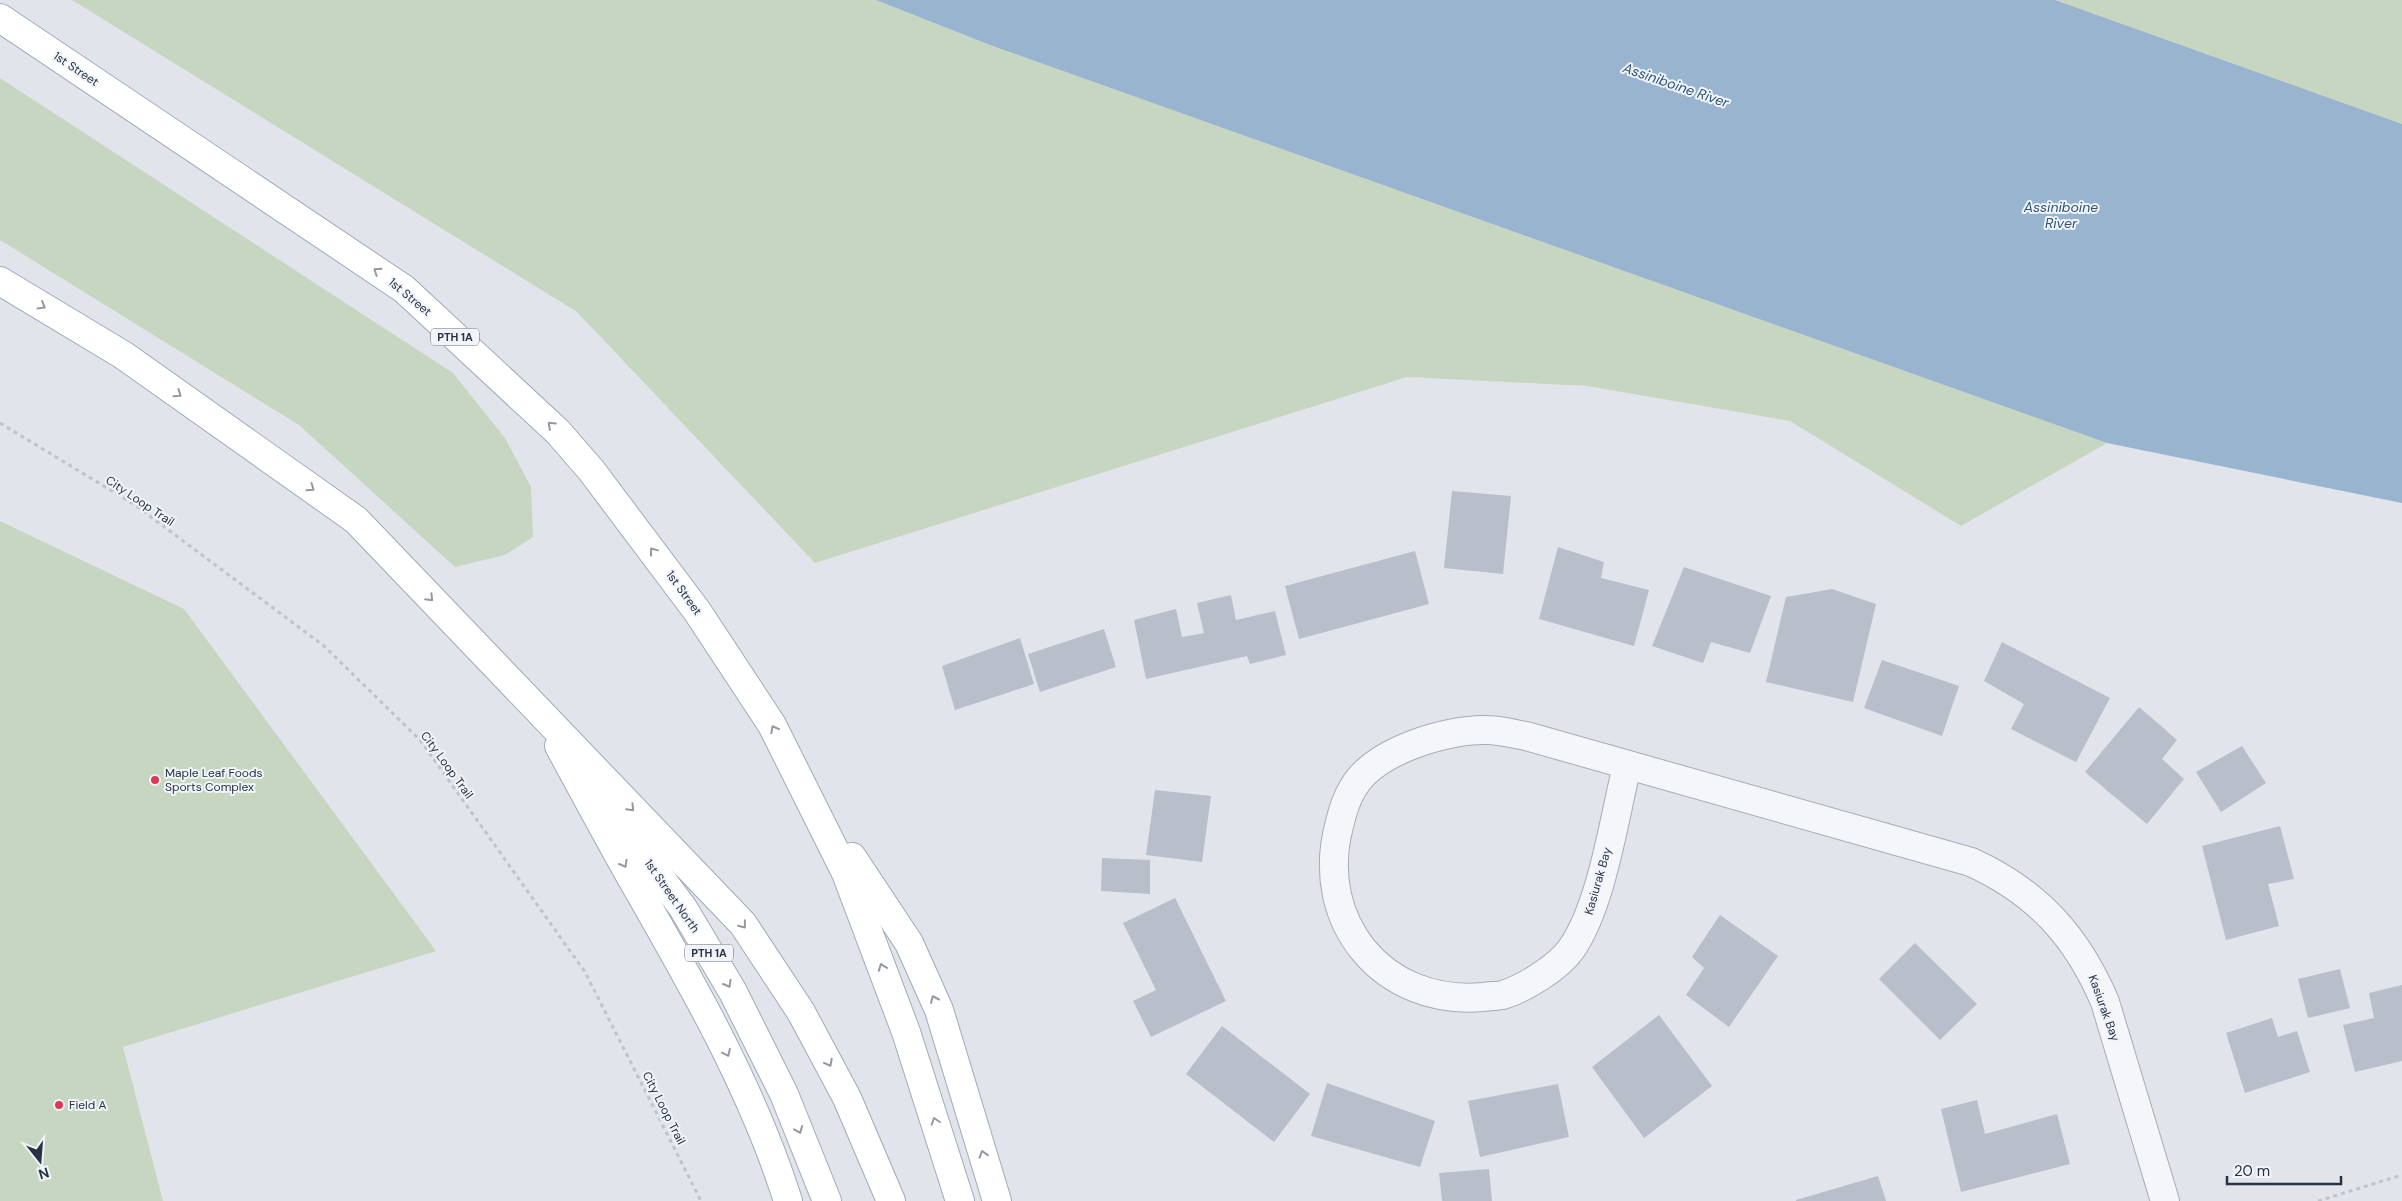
<svg xmlns="http://www.w3.org/2000/svg" width="2402" height="1201" viewBox="0 0 2402 1201" font-family="'DM Sans',sans-serif">
<rect width="100%" height="100%" fill="#e1e5eb"/>
<g fill="#c7d6c1">
<polygon points="72,0 876,0 990,45 2107,443 1961,526 1790,421 1587,386 1407,377 815,563 577,312"/>
<polygon points="2055,0 2402,0 2402,124"/>
<polygon points="0,78 453,373 505,438 531,487 533,537 505,555 455,567 299,425 0,240"/>
<polygon points="0,521 184,609 436,951 123,1047 163,1201 0,1201"/>
</g>
<polygon fill="#98b4cf" points="876,0 2055,0 2402,124 2402,503 2107,443 990,45"/>
<g fill="#b8beca">
<polygon points="1452,491 1511,496 1503,574 1444,568"/>
<polygon points="1558,547 1604,562 1601,578 1649,590 1634,646 1539,619"/>
<polygon points="1415,551 1429,604 1299,639 1285,586"/>
<polygon points="1684,567 1771,596 1750,653 1711,642 1703,663 1652,646"/>
<polygon points="1832,589 1876,604 1853,702 1766,682 1786,597"/>
<polygon points="1231,595 1236,620 1275,611 1286,655 1250,664 1247,656 1146,679 1134,620 1176,609 1182,637 1204,633 1197,603"/>
<polygon points="1104,629 1116,667 1040,692 1028,654"/>
<polygon points="1020,638 1034,684 955,710 942,666"/>
<polygon points="2002,642 2110,698 2076,762 2011,729 2024,704 1984,681"/>
<polygon points="1882,660 1959,686 1942,736 1864,708"/>
<polygon points="2139,707 2177,740 2162,759 2184,779 2147,824 2085,772"/>
<polygon points="2242,746 2266,783 2221,812 2196,772"/>
<polygon points="1155,790 1211,796 1202,862 1146,855"/>
<polygon points="2280,826 2294,879 2268,884 2279,926 2226,940 2202,846"/>
<polygon points="1102,858 1150,860 1150,894 1101,891"/>
<polygon points="1175,898 1226,1001 1151,1037 1133,1001 1156,990 1123,923"/>
<polygon points="1720,915 1778,956 1729,1027 1686,995 1704,968 1692,957"/>
<polygon points="1915,943 1977,1004 1940,1040 1879,979"/>
<polygon points="2340,969 2350,1008 2308,1018 2298,979"/>
<polygon points="2402,985 2402,1061 2355,1072 2343,1025 2374,1018 2369,993"/>
<polygon points="1659,1015 1712,1086 1644,1138 1592,1067"/>
<polygon points="2272,1018 2278,1037 2297,1031 2310,1072 2245,1093 2226,1033"/>
<polygon points="1222,1026 1310,1094 1274,1142 1186,1074"/>
<polygon points="1327,1083 1435,1121 1420,1167 1311,1136"/>
<polygon points="1558,1084 1569,1137 1480,1157 1468,1101"/>
<polygon points="1977,1100 1985,1134 2057,1114 2070,1164 1961,1192 1941,1109"/>
<polygon points="1489,1169 1492,1201 1442,1201 1439,1173"/>
<polygon points="1878,1176 1886,1201 1796,1201 1796,1200"/>
</g>
<g fill="none" stroke-linecap="round" stroke-linejoin="round">
<g stroke="#a5acb6" stroke-width="30">
<path id="minor" d="M1627,766c-13,53 -25,138 -55,182 -13,19 -47,40 -69,47 -6,1 -13,1 -20,2 -100,9 -169,-75 -144,-171 3,-13 7,-27 14,-38 21,-37 93,-59 134,-58 13,0 27,4 39,6l445,126c66,30 106,74 134,140l60,199"/>
</g>
<g stroke="#9faab8" stroke-width="30">
<g id="major">
<polyline points="0,18 404,289 558,432 591,470 697,611 772,725 846,873 906,1032 960,1201"/>
<polyline points="0,281 123,355 356,520 743,924 801,1012 847,1098 891,1201"/>
<path d="M559,746c24,44 48,89 73,133 59,103 120,208 156,322"/>
<polyline points="598,794 683,908 733,992 784,1094 827,1201"/>
<polyline points="852,857 909,943 939,1010 997,1201"/>
</g>
</g>
<g stroke="#bfc3ca" stroke-width="3" stroke-dasharray="4 4" stroke-linecap="butt">
<polyline points="0,423 135,505 324,646 420,740 585,972 701,1201"/>
<polyline points="2318,1201 2402,1175"/>
</g>
<use href="#minor" stroke="#f4f6f9" stroke-width="28"/>
<use href="#major" stroke="#fff" stroke-width="28"/>
</g>
<defs><path id="oneway-chevron" d="M-2-3.5L2.5 0L-2 3.5" fill="none" stroke-width="1.6" stroke-linecap="round" stroke-linejoin="round" transform="scale(1.25)"/></defs>
<g stroke="#9399a2">
<use href="#oneway-chevron" transform="translate(377 271) rotate(-146)"/>
<use href="#oneway-chevron" transform="translate(42 306) rotate(31)"/>
<use href="#oneway-chevron" transform="translate(178 394) rotate(35)"/>
<use href="#oneway-chevron" transform="translate(551 425) rotate(-137)"/>
<use href="#oneway-chevron" transform="translate(311 488) rotate(35)"/>
<use href="#oneway-chevron" transform="translate(653 551) rotate(-127)"/>
<use href="#oneway-chevron" transform="translate(430 598) rotate(46)"/>
<use href="#oneway-chevron" transform="translate(774 729) rotate(-118)"/>
<use href="#oneway-chevron" transform="translate(631 808) rotate(46)"/>
<use href="#oneway-chevron" transform="translate(624 864) rotate(60)"/>
<use href="#oneway-chevron" transform="translate(743 925) rotate(52)"/>
<use href="#oneway-chevron" transform="translate(882 967) rotate(-110)"/>
<use href="#oneway-chevron" transform="translate(728 984) rotate(60)"/>
<use href="#oneway-chevron" transform="translate(934 999) rotate(-114)"/>
<use href="#oneway-chevron" transform="translate(727 1053) rotate(64)"/>
<use href="#oneway-chevron" transform="translate(829 1063) rotate(62)"/>
<use href="#oneway-chevron" transform="translate(935 1121) rotate(-108)"/>
<use href="#oneway-chevron" transform="translate(799 1130) rotate(68)"/>
<use href="#oneway-chevron" transform="translate(983 1154) rotate(-107)"/>
</g>
<g fill="#dd3956" stroke="#f1f4f8" stroke-width="2">
<circle cx="155" cy="780" r="5"/>
<circle cx="59" cy="1105" r="5"/>
</g>
<g text-anchor="middle" dominant-baseline="central" stroke-width="4" stroke-linejoin="round" paint-order="stroke">
<g fill="#f1f4f8" stroke="#646d7b" stroke-width="1">
<rect x="431" y="328.5" width="48" height="17" rx="4"/>
<rect x="685" y="944.5" width="48" height="17" rx="4"/>
</g>
<g font-size="11" font-weight="bold" fill="#273345">
<text x="455" y="337">PTH 1A</text>
<text x="709" y="953">PTH 1A</text>
</g>
<g font-size="12" fill="#273345" stroke="#f1f4f8">
<text transform="translate(76 69) rotate(34)">1st Street</text>
<text transform="translate(410 297) rotate(40)">1st Street</text>
<text transform="translate(140 501) rotate(34)">City Loop Trail</text>
<text transform="translate(684 593) rotate(54)">1st Street</text>
<text transform="translate(447 765) rotate(54)">City Loop Trail</text>
<text transform="translate(1598 881) rotate(-74)">Kasiurak Bay</text>
<text transform="translate(672 896) rotate(55)">1st Street North</text>
<text transform="translate(2104 1008) rotate(70)">Kasiurak Bay</text>
<text transform="translate(664 1108) rotate(63)">City Loop Trail</text>
</g>
<g font-size="12" fill="#273345" stroke="#f1f4f8" text-anchor="start">
<text x="165" y="773">Maple Leaf Foods<tspan x="165" dy="14">Sports Complex</tspan></text>
<text x="69" y="1105">Field A</text>
</g>
<g font-size="14" font-style="italic" fill="#2d537e" stroke="#f1f4f8">
<text transform="translate(1676 85) rotate(19)">Assiniboine River</text>
<text x="2061" y="207">Assiniboine<tspan x="2061" dy="16">River</tspan></text>
</g>
</g>
<g transform="translate(40 1161) rotate(163)" stroke="#f1f4f8" stroke-width="4" paint-order="stroke">
<path d="M0-4L9 19L0 12L-9 19Z" fill="#273345"/>
<text y="-8" font-size="14" font-weight="bold" text-anchor="middle" fill="#273345">N</text>
</g>
<path d="M2227 1176v8h114v-8" fill="none" stroke="#273345" stroke-width="2.5"/>
<text x="2234" y="1176" font-size="15" fill="#273345" stroke="#f1f4f8" stroke-width="4" paint-order="stroke">20 m</text>
</svg>
